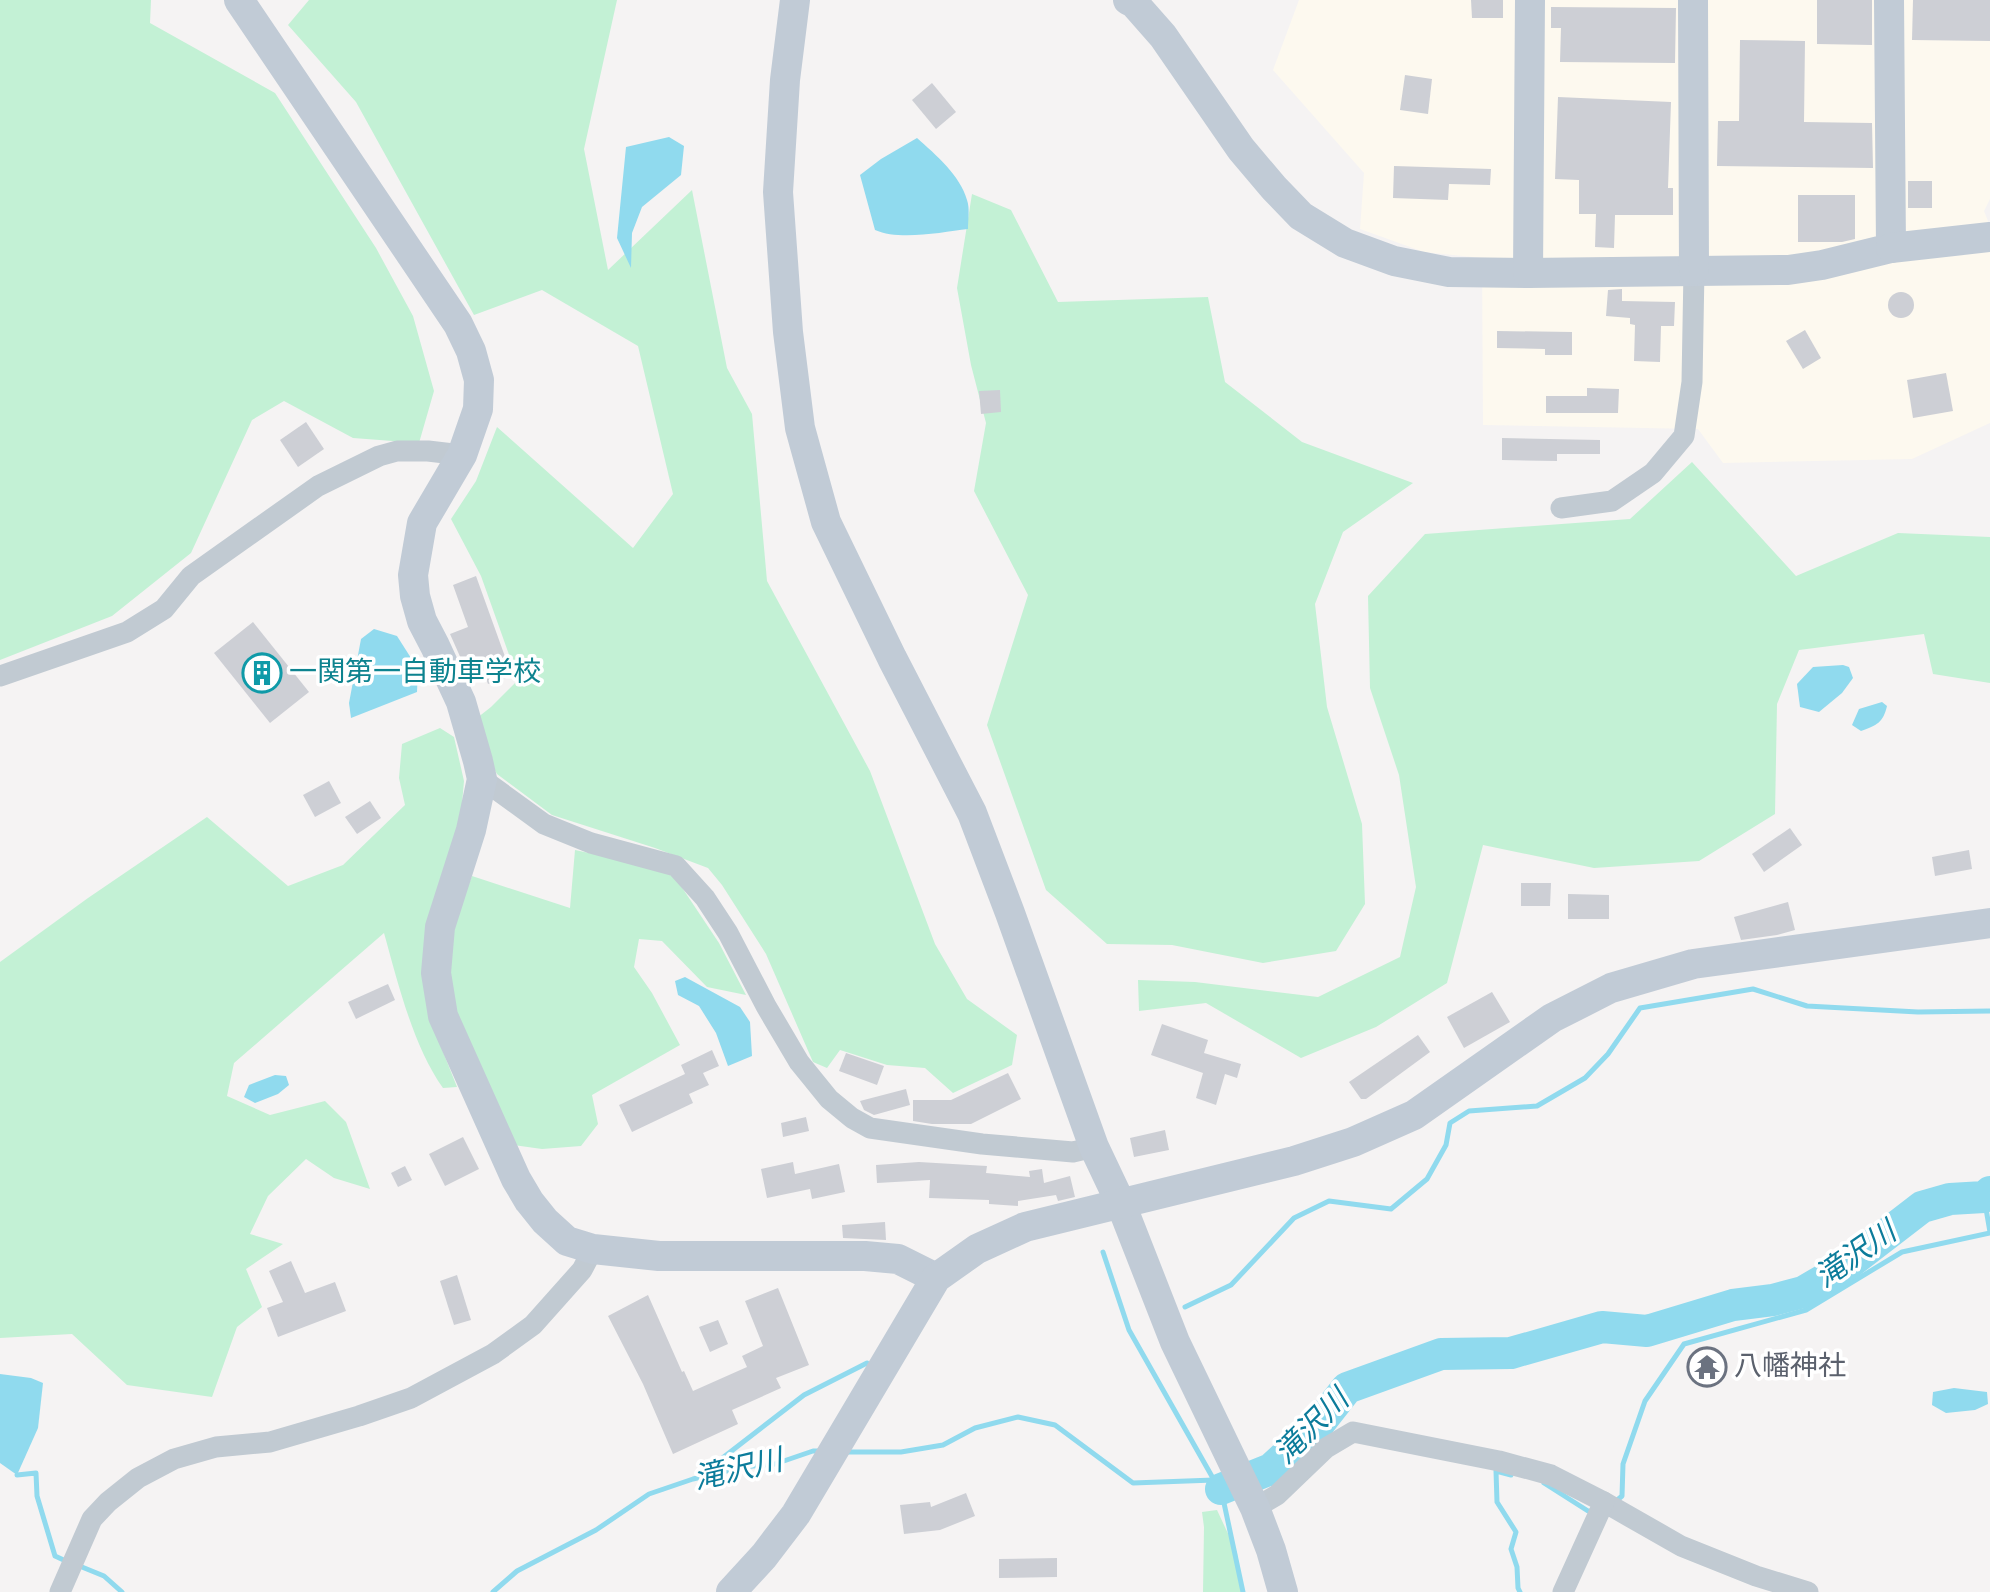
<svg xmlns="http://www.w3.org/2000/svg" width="1990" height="1592" viewBox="0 0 1990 1592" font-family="'Alegreya Sans','Noto Sans JP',sans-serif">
<rect width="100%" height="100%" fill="#f5f3f3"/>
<polygon fill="#fdf9ef" points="1299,0 1990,0 1990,199 1984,211 1990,226 1990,423 1912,459 1723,463 1698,429 1483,425 1482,258 1424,252 1360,229 1364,173 1273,70"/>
<g fill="#c3f1d5">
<polygon points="0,0 151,0 150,23 275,93 376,248 413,316 434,391 419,443 353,438 284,401 252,420 191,553 112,616 0,660"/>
<polygon points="309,0 617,0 584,149 608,270 692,190 727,368 752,414 767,581 870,771 935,944 967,999 1017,1035 1012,1065 953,1093 925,1068 887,1065 840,1050 827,1068 813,1062 766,954 722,885 708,868 655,848 552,815 497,774 479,742 477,718 491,707 518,680 481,576 451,519 476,481 497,427 633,548 673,494 638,346 542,290 474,315 356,102 288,25"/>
<polygon points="972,194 1011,210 1058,302 1208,297 1225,382 1302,442 1413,483 1343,532 1315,604 1327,707 1362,824 1365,904 1336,951 1263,963 1172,945 1107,944 1046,890 987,725 1028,595 974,491 986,423 971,365 957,288"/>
<polygon points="1692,462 1796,576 1898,533 1990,537 1990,683 1933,674 1924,634 1799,650 1777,704 1775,814 1699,861 1594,868 1483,845 1447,983 1376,1027 1301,1058 1206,1003 1139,1011 1138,980 1195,982 1318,997 1400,957 1416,887 1399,775 1370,688 1368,596 1425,534 1630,519"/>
<path d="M440,728l14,9 10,44 -4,46 -26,202 23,58 -14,1c-30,-42 -45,-105 -59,-155l-150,130 -7,33 43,19 55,-14 21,21 24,67 -36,-11 -28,-19 -38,37 -18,38 33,10 -37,25 16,38 -25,20 -25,70 -85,-12 -55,-51 -72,4v-376l88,-64 119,-81 81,69 55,-21 62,-60 -6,-27 3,-34z"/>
<polygon points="575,850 650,866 675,877 719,943 746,995 707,987 662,941 639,939 634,967 652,993 680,1045 592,1095 598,1124 581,1146 542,1149 506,1144 443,977 453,924 472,876 570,908"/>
<polygon points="1217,1510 1237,1553 1243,1592 1203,1592 1204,1527 1202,1512"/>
</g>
<g fill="#90daee">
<polygon points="669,137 684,146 681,175 642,207 632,233 631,268 617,238 626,147"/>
<path d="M917,138c19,17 43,37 50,62 3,8 1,20 1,29 -26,3 -68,12 -93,1l-15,-55 21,-16z"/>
<polygon points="374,629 397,636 418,669 417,692 351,718 349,703 361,639"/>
<polygon points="1843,665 1849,667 1853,678 1842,693 1819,712 1800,707 1797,684 1813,667"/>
<path d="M1882,702l5,4c-4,17 -10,19 -26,25l-9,-6 7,-16z"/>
<polygon points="685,977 740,1007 750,1022 752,1056 728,1066 716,1033 699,1006 678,995 675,981"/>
<polygon points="275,1075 286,1076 289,1085 278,1094 255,1103 244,1097 249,1085"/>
<polygon points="0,1374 31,1378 43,1383 38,1428 17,1475 0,1463"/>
<polygon points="1954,1388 1987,1392 1988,1404 1975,1410 1946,1413 1932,1405 1933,1392"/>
</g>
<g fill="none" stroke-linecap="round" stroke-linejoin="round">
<g stroke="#90daee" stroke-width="5">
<polyline points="1984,1197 1990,1232"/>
<polyline points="1103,1252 1129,1330 1214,1480"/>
<polyline points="1185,1307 1231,1285 1294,1218 1329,1201 1391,1209 1427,1179 1446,1145 1450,1123 1469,1111 1537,1106 1585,1078 1608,1054 1640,1008 1753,989 1807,1006 1918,1012 1990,1011"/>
<polyline points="846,1452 901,1452 943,1445 975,1428 1018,1417 1055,1425 1133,1483 1214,1480 1221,1489 1243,1592"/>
<polyline points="17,1475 36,1473 37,1496 55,1556 68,1562"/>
<polyline points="709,1475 716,1463 804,1395 867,1363"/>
<polyline points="1511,1475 1496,1471 1497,1502 1516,1532 1511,1549 1517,1567 1518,1588 1520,1592"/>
<polyline points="1544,1483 1588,1511 1592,1511"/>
<polyline points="1615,1502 1622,1496 1623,1464 1645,1401 1684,1344 1806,1310 1902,1252 1990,1233"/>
<polyline points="77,1565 104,1576 122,1592"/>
<polyline points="493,1592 517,1571 596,1530 649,1494 693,1479 743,1467 775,1464 813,1451 822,1451"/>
</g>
<polyline stroke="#90daee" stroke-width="32" points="1221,1489 1271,1469 1314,1430 1347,1388 1441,1354 1511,1353 1602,1327 1647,1331 1733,1305 1773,1300 1803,1292 1839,1271 1922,1207 1950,1199 1984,1197 1990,1192"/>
</g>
<g fill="#cdcfd5">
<polygon points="1471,0 1503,0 1503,18 1472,18"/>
<polygon points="1817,0 1872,0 1872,45 1817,44"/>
<polygon points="1913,0 1990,0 1990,41 1912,40"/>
<polygon points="1551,7 1676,8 1675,63 1560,62 1561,28 1551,28"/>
<polygon points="1740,40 1805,41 1804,122 1872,123 1873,168 1717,166 1718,121 1739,121"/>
<polygon points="1405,75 1432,79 1428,114 1400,110"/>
<polygon points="932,83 956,112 936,129 912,100"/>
<polygon points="1558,97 1671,102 1668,188 1673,188 1673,215 1615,215 1614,248 1595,247 1596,214 1579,214 1579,180 1555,179"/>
<polygon points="1394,166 1491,169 1490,185 1449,184 1448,200 1393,198"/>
<rect x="1908" y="181" width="24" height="27"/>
<polygon points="1798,195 1855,195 1855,239 1842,242 1798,242"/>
<polygon points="1622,289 1622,301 1675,302 1674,326 1661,326 1660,362 1634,361 1635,325 1630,324 1630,318 1606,316 1608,290"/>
<circle cx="1901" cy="305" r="13"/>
<polygon points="1805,330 1821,358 1803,369 1786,341"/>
<polygon points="1497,331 1572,332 1572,355 1545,355 1545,349 1497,348"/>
<polygon points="1946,373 1953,411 1913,418 1907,380"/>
<polygon points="1587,388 1619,389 1618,413 1546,413 1546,396 1587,396"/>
<polygon points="1000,390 1001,412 981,414 979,391"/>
<polygon points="306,422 324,449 298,467 280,440"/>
<polygon points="1502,438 1600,440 1600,454 1557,454 1557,461 1502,460"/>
<polygon points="476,576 512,676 488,684 481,665 466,670 450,634 468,627 453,585"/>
<polygon points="253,622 309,692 270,723 214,653"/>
<polygon points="329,781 341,803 315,817 303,795"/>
<polygon points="370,801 381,818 357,834 345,817"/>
<polygon points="1790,828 1802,845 1764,872 1752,854"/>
<polygon points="1969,850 1972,869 1935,876 1932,857"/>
<polygon points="1521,883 1551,883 1550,906 1521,906"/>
<polygon points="1568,894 1609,895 1609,919 1568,919"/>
<polygon points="1788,902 1795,930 1777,935 1741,940 1734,917"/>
<polygon points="388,984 395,1000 356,1019 348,1002"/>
<polygon points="1492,992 1510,1022 1464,1048 1447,1017"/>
<polygon points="1162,1024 1208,1040 1204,1053 1241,1064 1237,1078 1225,1074 1216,1105 1196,1098 1203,1073 1151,1055"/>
<polygon points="1418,1035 1430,1052 1366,1099 1361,1099 1349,1082"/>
<polygon points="712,1050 719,1066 703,1073 709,1085 689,1094 693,1103 632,1132 619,1105 685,1074 681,1065"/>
<polygon points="846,1053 884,1066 877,1085 839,1071"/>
<polygon points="1008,1073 1021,1099 971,1124 932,1124 913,1121 913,1100 951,1100"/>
<polygon points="906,1089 910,1105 874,1115 864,1110 860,1101"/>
<polygon points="806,1117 809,1131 783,1137 781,1123"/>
<polygon points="1165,1130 1169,1150 1134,1157 1130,1138"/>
<polygon points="463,1137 479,1169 445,1186 429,1154"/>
<polygon points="793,1162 795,1174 839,1164 845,1192 812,1199 810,1189 767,1198 761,1169"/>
<polygon points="919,1162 987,1166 986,1173 1030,1177 1029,1171 1042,1169 1044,1183 1070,1176 1075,1197 1058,1201 1056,1195 1018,1201 1018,1206 989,1204 989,1200 929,1198 930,1180 877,1183 876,1165"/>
<polygon points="405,1166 412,1180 398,1187 391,1173"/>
<polygon points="885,1222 886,1240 843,1238 842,1225"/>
<polygon points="291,1261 305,1293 335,1282 346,1311 278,1337 267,1308 283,1302 269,1271"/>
<polygon points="457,1275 471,1320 454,1325 440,1281"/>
<polygon points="778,1288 809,1365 776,1378 781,1388 732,1410 738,1424 673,1454 643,1384 608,1316 648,1295 682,1372 684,1371 693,1391 747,1367 742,1356 763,1346 745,1301"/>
<polygon points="718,1320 728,1344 710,1352 699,1327"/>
<polygon points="966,1493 975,1516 940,1530 904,1534 900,1505 930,1502 931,1507"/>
<polygon points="1057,1558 1057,1577 999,1578 999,1559"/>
</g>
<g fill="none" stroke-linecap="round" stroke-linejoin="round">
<g stroke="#c1cad2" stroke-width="21">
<polyline points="1561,508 1612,501 1653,473 1684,436 1692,382 1694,270"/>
<polyline points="0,676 127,632 164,609 191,576 318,486 379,456 397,451 428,451 462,455"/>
<polyline points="482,779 544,824 591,843 676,866 705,898 728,933 766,1006 799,1062 829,1099 852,1118 870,1128 982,1144 1073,1152 1094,1147"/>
<polyline points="1604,1502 1681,1546 1756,1576 1808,1592"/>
<polyline points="1255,1508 1277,1495 1326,1448 1353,1432 1499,1461 1551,1475 1604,1502 1563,1592"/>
<polyline points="60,1592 92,1519 108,1502 138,1478 174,1459 216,1447 270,1442 359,1416 411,1398 493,1354 533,1325 582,1270 593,1249"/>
</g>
<g stroke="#c1cbd6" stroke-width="30">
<polyline points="239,0 458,324 471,351 479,380 478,409 462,455 422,523 413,575 415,596 422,621 435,646 461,702 478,761 482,779 471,830 440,927 436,973 443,1016 516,1179 529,1201 545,1221 567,1241 593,1249 659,1256 865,1256 898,1259 936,1278"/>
<polyline points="795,0 785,80 778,192 788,332 800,428 826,522 892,658 972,813 1010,913 1094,1147 1121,1204 1175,1342 1255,1508 1271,1550 1283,1592"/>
<polyline points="1128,0 1134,3 1163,36 1241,149 1274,188 1301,216 1345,243 1394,261 1449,272 1528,273"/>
<polyline points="1530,0 1528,273 1788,270 1822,265 1891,248 1889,0"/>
<polyline points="1693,0 1694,270"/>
<polyline points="1891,248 1990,237"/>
<polyline points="731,1592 764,1556 796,1514 936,1278 977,1249 1025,1227 1294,1161 1353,1142 1414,1115 1552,1018 1611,988 1693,964 1990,923"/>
</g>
</g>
<defs>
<g id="building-ring" transform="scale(2.0125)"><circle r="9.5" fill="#fff" stroke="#0f9aa8" stroke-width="1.5"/><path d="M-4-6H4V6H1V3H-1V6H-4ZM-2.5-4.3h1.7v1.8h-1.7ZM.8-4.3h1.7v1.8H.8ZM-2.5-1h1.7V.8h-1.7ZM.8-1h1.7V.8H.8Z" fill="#0f9aa8"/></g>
<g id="temple-ring" transform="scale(2.0125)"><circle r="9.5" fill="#fff" stroke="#6b7280" stroke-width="1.5"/><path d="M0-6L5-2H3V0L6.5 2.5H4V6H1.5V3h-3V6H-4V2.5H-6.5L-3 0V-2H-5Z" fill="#6b7280"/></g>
</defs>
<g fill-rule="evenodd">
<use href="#building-ring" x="262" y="673"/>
<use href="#temple-ring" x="1707" y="1367"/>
</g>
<g text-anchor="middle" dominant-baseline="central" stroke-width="7" stroke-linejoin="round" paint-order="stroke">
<g font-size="28" fill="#0d838f" stroke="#fff" text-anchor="start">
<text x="289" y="673">一関第一自動車学校</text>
</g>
<g font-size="28" fill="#5b616d" stroke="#fff" text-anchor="start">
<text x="1734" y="1367">八幡神社</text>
</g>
<g font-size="30" font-style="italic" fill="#0c7c9b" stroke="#fff">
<text transform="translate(1856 1255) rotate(-35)">滝沢川</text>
<text transform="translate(1312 1427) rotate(-45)">滝沢川</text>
<text transform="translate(738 1470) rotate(-13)">滝沢川</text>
</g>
</g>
</svg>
